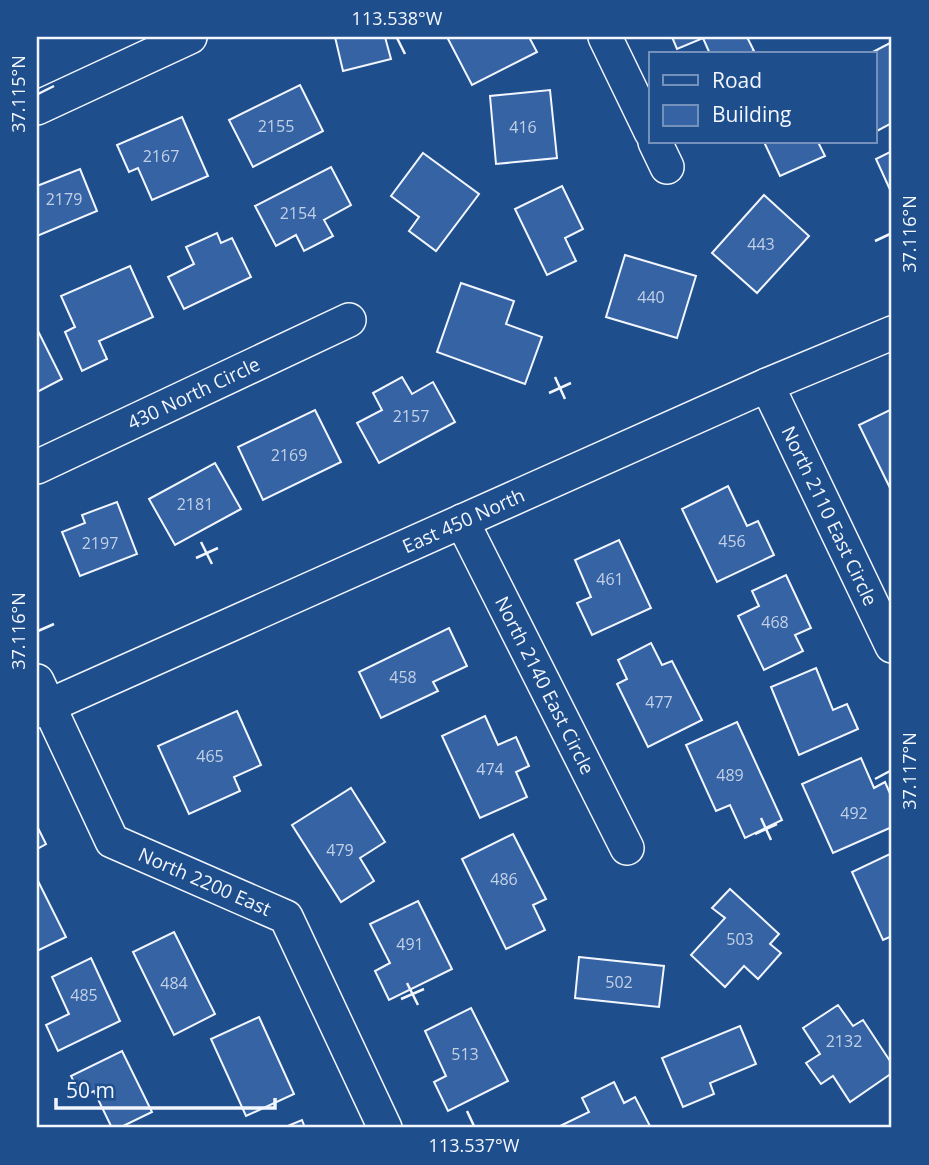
<svg xmlns="http://www.w3.org/2000/svg" width="929" height="1165" viewBox="0 0 929 1165" font-family="'Open Sans',sans-serif">
<rect width="100%" height="100%" fill="#1f4e8c"/>
<g fill="#3563a3" stroke="#f2f6ff" stroke-width="2">
<polygon points="335,37 385,37 391,59 343,71"/>
<polygon points="447,37 529,37 537,52 472,85"/>
<polygon points="672,37 747,37 754,51 746,54 710,54 703,38 677,49"/>
<polygon points="892,42 892,123 875,132 875,54 869,54"/>
<polygon points="300,85 323,131 253,167 229,120"/>
<polygon points="550,90 557,158 496,164 490,96"/>
<polygon points="182,117 208,176 152,200 138,168 129,172 117,145"/>
<polygon points="764,142 818,142 825,156 780,176"/>
<polygon points="892,151 892,194 876,159"/>
<polygon points="423,153 479,194 436,251 409,231 419,217 391,196"/>
<polygon points="331,167 351,205 324,220 333,236 304,251 296,235 276,246 255,206"/>
<polygon points="80,169 97,211 37,236 37,186"/>
<polygon points="562,186 583,229 565,238 576,261 547,275 515,209"/>
<polygon points="764,195 809,236 757,293 712,253"/>
<polygon points="217,233 221,243 232,238 251,277 184,309 168,277 194,264 186,247"/>
<polygon points="625,255 696,276 677,338 606,317"/>
<polygon points="130,266 153,317 99,341 107,359 82,371 65,332 75,327 61,296"/>
<polygon points="461,283 514,301 506,324 542,337 525,384 437,352"/>
<polygon points="37,329 62,379 37,392"/>
<polygon points="402,377 412,394 433,382 455,422 379,463 357,423 382,410 373,393"/>
<polygon points="892,409 892,489 891,490 859,425"/>
<polygon points="315,410 341,462 263,500 238,447"/>
<polygon points="215,463 241,509 175,545 149,499"/>
<polygon points="728,486 747,526 758,521 774,555 717,582 682,509"/>
<polygon points="117,502 137,554 80,576 62,532 85,523 82,515"/>
<polygon points="619,540 651,608 592,635 577,603 591,597 575,560"/>
<polygon points="786,575 811,628 795,635 803,651 764,670 738,616 759,606 752,591"/>
<polygon points="449,628 467,666 433,682 438,691 381,718 359,672"/>
<polygon points="651,643 662,665 672,661 702,720 648,747 617,684 627,679 618,660"/>
<polygon points="816,668 833,710 847,704 858,729 799,755 771,687"/>
<polygon points="237,711 261,765 234,777 240,791 189,814 158,746"/>
<polygon points="485,716 498,745 516,737 529,766 516,772 527,797 480,818 442,736"/>
<polygon points="737,722 782,820 745,838 730,805 716,811 686,745"/>
<polygon points="861,758 874,788 885,782 892,798 892,827 833,853 802,784"/>
<polygon points="351,788 385,842 360,858 374,881 341,902 292,825"/>
<polygon points="37,826 46,844 37,849"/>
<polygon points="513,834 546,899 533,905 545,930 506,949 462,859"/>
<polygon points="892,853 892,936 883,940 852,872"/>
<polygon points="37,879 66,937 37,951"/>
<polygon points="730,889 779,934 770,944 781,953 758,979 744,966 725,987 691,955 725,918 712,908"/>
<polygon points="418,901 452,969 389,1000 375,971 390,963 370,924"/>
<polygon points="174,932 215,1014 174,1035 133,952"/>
<polygon points="579,957 664,966 659,1007 575,998"/>
<polygon points="91,958 120,1021 58,1051 46,1025 69,1014 52,977"/>
<polygon points="838,1005 853,1026 863,1020 892,1064 892,1073 850,1102 833,1076 821,1084 806,1063 820,1054 803,1028"/>
<polygon points="471,1008 508,1081 448,1111 434,1082 446,1076 425,1031"/>
<polygon points="259,1017 294,1094 246,1116 211,1039"/>
<polygon points="740,1026 756,1064 710,1083 714,1094 683,1107 662,1058"/>
<polygon points="122,1051 152,1112 119,1128 112,1128 94,1091 81,1097 71,1076"/>
<polygon points="614,1082 624,1103 635,1097 651,1128 561,1128 560,1126 589,1112 582,1098"/>
<polygon points="302,1120 305,1128 283,1128"/>
</g>
<g fill="none" stroke-linecap="round" stroke-linejoin="round">
<g stroke="#f2f6ff" stroke-width="36">
<g id="minor">
<polyline points="605,37 651,132"/>
<polyline points="37,108 190,37"/>
<polyline points="655,142 667,167"/>
<path id="s1" d="M767,385l125,261"/>
<path id="s2" d="M37,467l312,-147"/>
<path id="s3" d="M462,521l165,327"/>
<path id="s4" d="M37,681l75,160 174,76 99,211"/>
<path id="s5" d="M37,711l730,-326 125,-52"/>
</g>
</g>
<use href="#minor" stroke="#1f4e8c" stroke-width="33"/>
</g>
<path fill="none" stroke="#f2f6ff" stroke-width="2.5" d="M397,38l8,16M38,94l16,-8M875,241l15,-7M555,377l10,22M549,393l22,-10M201,542l11,22M196,558l22,-10M38,631l16,-7M875,779l15,-8M761,818l10,22M755,834l22,-10M407,983l11,22M401,999l23,-10M467,1111l7,15"/>
<g text-anchor="middle" dominant-baseline="central" stroke-width="5" stroke-linejoin="round" paint-order="stroke">
<g font-size="16" fill="#c3d1e8">
<text x="276" y="126">2155</text>
<text x="523" y="127">416</text>
<text x="161" y="156">2167</text>
<text x="64" y="199">2179</text>
<text x="298" y="213">2154</text>
<text x="761" y="244">443</text>
<text x="651" y="297">440</text>
<text x="411" y="416">2157</text>
<text x="289" y="455">2169</text>
<text x="195" y="504">2181</text>
<text x="732" y="541">456</text>
<text x="100" y="543">2197</text>
<text x="610" y="579">461</text>
<text x="775" y="622">468</text>
<text x="403" y="677">458</text>
<text x="659" y="702">477</text>
<text x="210" y="756">465</text>
<text x="490" y="769">474</text>
<text x="730" y="775">489</text>
<text x="854" y="813">492</text>
<text x="340" y="850">479</text>
<text x="504" y="879">486</text>
<text x="740" y="939">503</text>
<text x="410" y="944">491</text>
<text x="619" y="982">502</text>
<text x="174" y="983">484</text>
<text x="84" y="995">485</text>
<text x="844" y="1041">2132</text>
<text x="465" y="1054">513</text>
</g>
<g font-size="19" fill="#f2f6ff" stroke="#1f4e8c">
<text stroke="none"><textPath href="#s2" startOffset="173">430 North Circle</textPath></text>
<text stroke="none"><textPath href="#s1" startOffset="145">North 2110 East Circle</textPath></text>
<text stroke="none"><textPath href="#s5" startOffset="467">East 450 North</textPath></text>
<text stroke="none"><textPath href="#s3" startOffset="184">North 2140 East Circle</textPath></text>
<text stroke="none"><textPath href="#s4" startOffset="278">North 2200 East</textPath></text>
</g>
</g>
<rect width="929" height="1165" fill="none" stroke="#1f4e8c" stroke-width="77"/>
<rect x="649" y="52" width="228" height="91" fill="#1f4e8c" stroke="#7391ba" stroke-width="2"/>
<rect x="663" y="75" width="35" height="10" fill="#1f4e8c" stroke="#7391ba" stroke-width="2"/>
<text x="712" y="88" font-size="21" fill="#f2f6ff">Road</text>
<rect x="663" y="105" width="35" height="21" fill="#3563a3" stroke="#7391ba" stroke-width="2"/>
<text x="712" y="122" font-size="21" fill="#f2f6ff">Building</text>
<path d="M56 1098v10h219v-10" fill="none" stroke="#f2f6ff" stroke-width="3.5"/>
<text x="66" y="1098" font-size="21" fill="#f2f6ff" stroke="#1f4e8c" stroke-width="5" paint-order="stroke">50 m</text>
<rect x="38" y="38" width="852" height="1088" fill="none" stroke="#f2f6ff" stroke-width="2.5"/>
<g font-size="18" text-anchor="middle" fill="#f2f6ff">
<text x="397" y="25">113.538°W</text>
<text transform="translate(19 94) rotate(-90)" y="6">37.115°N</text>
<text transform="translate(910 234) rotate(-90)" y="6">37.116°N</text>
<text transform="translate(19 631) rotate(-90)" y="6">37.116°N</text>
<text transform="translate(910 771) rotate(-90)" y="6">37.117°N</text>
<text x="474" y="1152">113.537°W</text>
</g>
</svg>
